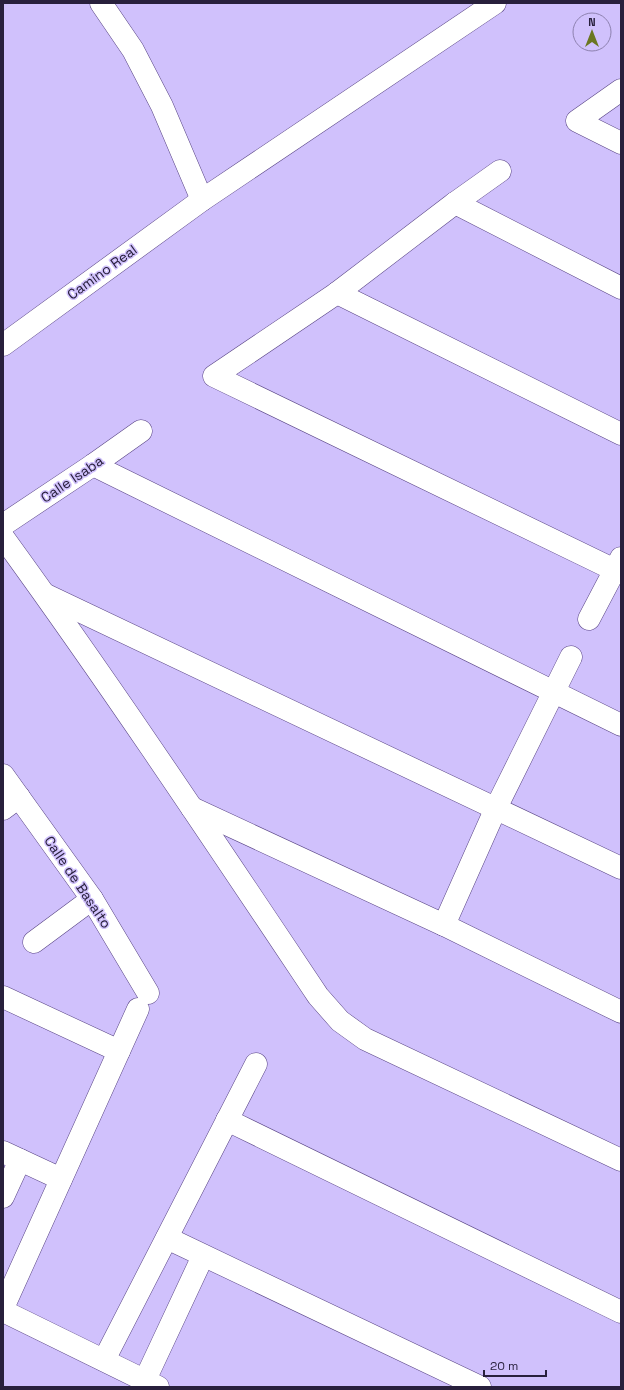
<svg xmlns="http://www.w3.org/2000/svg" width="624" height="1390" viewBox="0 0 624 1390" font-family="'Space Grotesk',sans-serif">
<rect width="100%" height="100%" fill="#d0c1fc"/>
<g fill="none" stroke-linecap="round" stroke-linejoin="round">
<g stroke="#594585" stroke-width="23">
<g id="minor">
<polyline points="101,3 133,50 162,106 202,200"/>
<polyline points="621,90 577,121 621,143"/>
<polyline points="500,171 455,203 337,293 214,376 621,573"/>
<polyline points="455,203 621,288"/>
<polyline points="337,293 621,434"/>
<polyline points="3,345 202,200 495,3"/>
<polyline points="93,465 621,725"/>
<polyline points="3,525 93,465 141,431"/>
<path d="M3,537c109,150 212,305 315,459l22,25 25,18 256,121"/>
<polyline points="46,595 621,868"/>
<polyline points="589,619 621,558"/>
<polyline points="3,775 92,899 148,993"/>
<polyline points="192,808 444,925 621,1012"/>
<polyline points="3,809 19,797"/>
<polyline points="444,925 496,808 571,657"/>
<polyline points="34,942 92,899"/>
<polyline points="3,997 119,1051"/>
<polyline points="227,1120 621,1312"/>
<polyline points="3,1152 61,1179"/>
<polyline points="3,1197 20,1160"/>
<polyline points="167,1238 480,1387"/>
<polyline points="3,1308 138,1009"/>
<polyline points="104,1360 256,1064"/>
<polyline points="145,1380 203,1256"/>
</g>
</g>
<g stroke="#594585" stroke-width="23">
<polyline id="tertiary" points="3,1311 158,1387"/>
</g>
<use href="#minor" stroke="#fff" stroke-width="22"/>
<use href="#tertiary" stroke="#fff" stroke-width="22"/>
</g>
<g text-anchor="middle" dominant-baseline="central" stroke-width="3" stroke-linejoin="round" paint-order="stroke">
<g font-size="14" fill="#28203c" stroke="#d0c1fc">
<text transform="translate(102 272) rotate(-36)">Camino Real</text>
<text transform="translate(72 479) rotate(-34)">Calle Isaba</text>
<text transform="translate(78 882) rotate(56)">Calle de Basalto</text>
</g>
</g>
<rect width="624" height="1390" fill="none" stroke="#28203c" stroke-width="8"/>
<g transform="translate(592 32)"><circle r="19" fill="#d0c1fc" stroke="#8d81af"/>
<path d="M0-3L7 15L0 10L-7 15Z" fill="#6b7621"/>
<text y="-6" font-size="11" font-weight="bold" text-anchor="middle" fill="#28203c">N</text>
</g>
<path d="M484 1370v6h62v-6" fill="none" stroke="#28203c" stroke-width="2"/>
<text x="490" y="1370" font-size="12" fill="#28203c" stroke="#d0c1fc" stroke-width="3" paint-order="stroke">20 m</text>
</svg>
